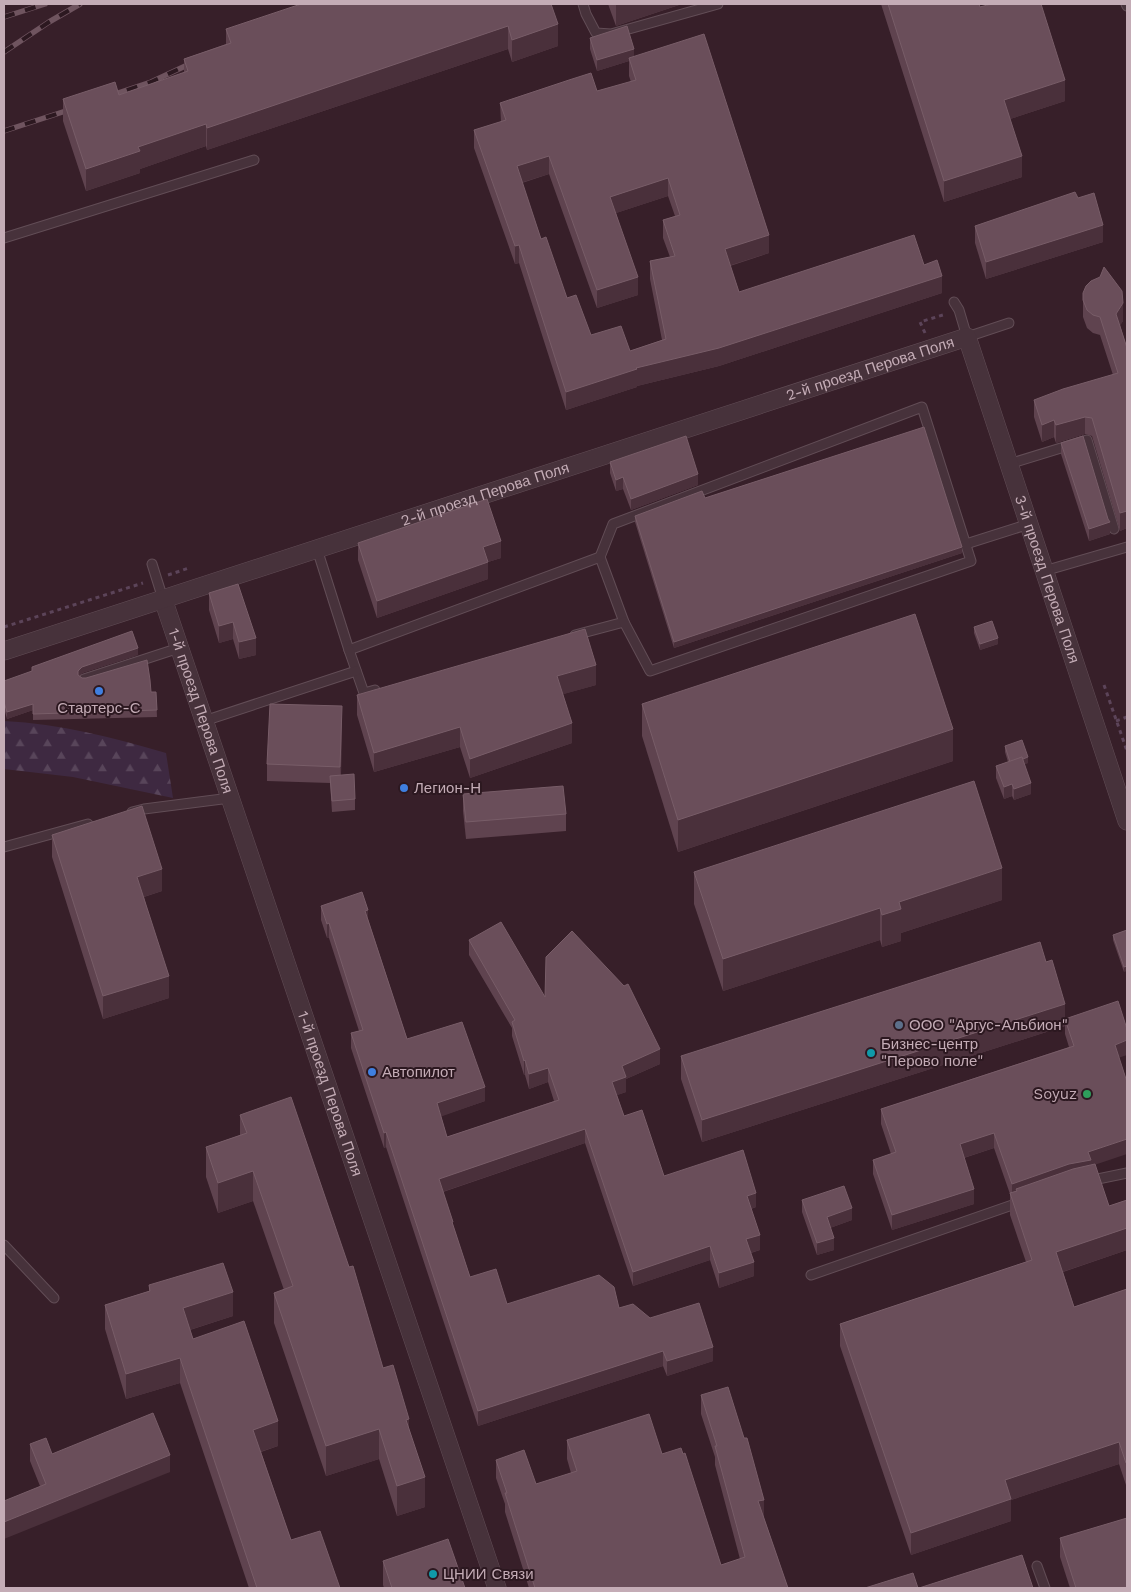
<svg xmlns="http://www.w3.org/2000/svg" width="1131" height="1592" viewBox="0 0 1131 1592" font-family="'Work Sans',sans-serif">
<defs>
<pattern id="forest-firs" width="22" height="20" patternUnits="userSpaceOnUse" patternTransform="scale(1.25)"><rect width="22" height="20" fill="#3e2941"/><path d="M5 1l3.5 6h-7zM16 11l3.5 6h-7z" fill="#58455a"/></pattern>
</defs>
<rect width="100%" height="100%" fill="#371f29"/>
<path fill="url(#forest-firs)" d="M4,721c57,3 108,16 162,32l7,45 -100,-21 -69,-8z"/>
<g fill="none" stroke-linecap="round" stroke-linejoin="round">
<g stroke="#624d56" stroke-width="11">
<g id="lane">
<polyline points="583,4 586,14 596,33 611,34 718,4"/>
<polyline points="1126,4 1127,6"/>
<polyline points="4,238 254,160"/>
<polyline points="954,302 959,310 967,337 1009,323"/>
<polyline points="1009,464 1087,440 1114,529"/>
<polyline points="966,544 1029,524"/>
<polyline points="317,549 349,650 600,557 624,622 575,635"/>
<polyline points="600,557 613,524 922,407 971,561 650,671 624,622"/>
<polyline points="152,564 163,599"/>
<polyline points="1044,571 1127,547"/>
<polyline points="349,650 364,693 375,690"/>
<polyline points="84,679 179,648"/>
<polyline points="204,721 356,671"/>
<polyline points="132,812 144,809 230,798"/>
<polyline points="4,847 88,824"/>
<polyline points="1088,1181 1127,1173"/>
<polyline points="4,1245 54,1298"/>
<polyline points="811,1275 1021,1202"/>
<polyline points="1037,1566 1045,1588"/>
</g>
</g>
<g stroke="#624d56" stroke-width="19">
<g id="street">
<path id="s1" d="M163,599l334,989"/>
<path id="s2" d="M4,651l963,-314 160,484"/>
</g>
</g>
<g stroke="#5c4459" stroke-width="3" stroke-dasharray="4 4" stroke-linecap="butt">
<polyline points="925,333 920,322 946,314"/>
<polyline points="168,575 189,568"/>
<polyline points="4,627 143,583"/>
<polyline points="1104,685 1127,751"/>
<polyline points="1116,721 1127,717"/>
</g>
<use href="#lane" stroke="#47323b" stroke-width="9"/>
<use href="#street" stroke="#47323b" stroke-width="18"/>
<g stroke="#6f545f" stroke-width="5.5">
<g id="rail">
<polyline points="4,17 45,4"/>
<polyline points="4,52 49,22 80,4"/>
<polyline points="106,97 151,82 196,61"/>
<polyline points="4,131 75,108"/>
</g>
</g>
<use href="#rail" stroke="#2c1820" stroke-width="4" stroke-dasharray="11" stroke-linecap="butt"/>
</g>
<g fill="#5f434f" fill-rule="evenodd">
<polygon points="551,4 558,46 512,62 508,49 207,150 206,146 140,169 140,173 86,191 63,121 63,99 119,95 184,73 184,59 226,44 226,29"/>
<polygon points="608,4 682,4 616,26"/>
<polygon points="881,4 979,4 980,7 1065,101 1010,119 1022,177 944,202"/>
<path d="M590,38l44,19 135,196 -39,13 9,26 185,-27 18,28 -223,73 -82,20v1l-71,23 -47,-147 -4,1 -41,-116v-18l27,-8 -1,-19 97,-12 34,-9 -2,-6v-15l-32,10 -7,-22zM549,174l48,134 41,-13 -22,-82 52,-17 7,20 -12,4v18l7,19 -20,4v18l12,61 -32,11 -39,-16 -24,-37 -26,-59 -19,-56z"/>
<polygon points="1078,198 1103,242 986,279 975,243 975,226"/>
<polygon points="1083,293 1123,321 1120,325 1127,348 1127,528 1120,531 1092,436 1085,434 1056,443 1054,437 1042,442 1034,417 1034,400 1113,375 1100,335 1093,333 1087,328 1083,317"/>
<polygon points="1061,443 1108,519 1110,534 1089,541 1061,454"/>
<polygon points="610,462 698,485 631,510 623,489 616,491 610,473"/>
<polygon points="705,498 962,553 674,648 635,522 635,516"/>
<polygon points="358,543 501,558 488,562 488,579 377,618 358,560"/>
<polygon points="238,584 256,655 239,659 233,639 219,643 209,610 209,593"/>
<polygon points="974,627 998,644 980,650 974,633"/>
<polygon points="138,655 82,673 79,676 82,678 151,692 156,692 157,717 33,720 33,710 7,719 4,708 4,681"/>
<polygon points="596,685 563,694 572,743 470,778 460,747 374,772 357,715 357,695"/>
<polygon points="642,704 953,761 678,852 642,736"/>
<polygon points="342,723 341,775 355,799 355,810 332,812 330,783 267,781 267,764"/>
<polygon points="1005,746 1028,763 1024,764 1031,794 1014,800 1012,796 1004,799 996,778 996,766 1008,762 1005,752"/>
<polygon points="463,794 566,814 566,831 466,839 463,811"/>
<polygon points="52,835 162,891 144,897 169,998 103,1019 52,857"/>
<polygon points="694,872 1002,900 901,933 901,941 882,947 880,940 723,991 694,904"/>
<polygon points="321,906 368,919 407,1039 485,1101 441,1116 447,1137 554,1101 548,1082 529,1089 525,1075 524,1075 512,1036 512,1028 469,955 469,940 545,997 660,1064 626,1079 626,1092 617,1095 624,1116 664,1176 756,1207 751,1209 760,1250 751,1253 754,1276 719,1288 710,1260 633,1286 585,1143 443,1192 453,1225 470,1277 507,1304 619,1308 650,1318 713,1361 667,1376 663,1366 478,1426 386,1147 384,1148 351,1048 351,1033 359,1031 329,938 327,938 321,920"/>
<polygon points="1127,930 1124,972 1113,940 1113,935"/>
<polygon points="1065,1019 1119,1058 1094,1164 1109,1206 1127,1200 1127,1250 1063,1272 1074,1307 1127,1289 1127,1484 1126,1485 1119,1464 1011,1500 1011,1521 911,1555 840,1346 840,1324 1026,1262 1010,1215 1010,1194 994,1148 964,1158 974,1204 892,1230 873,1174 873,1160 891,1154 881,1124 881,1109 1069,1047 1065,1034 1065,1026 702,1142 681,1079 681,1056"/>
<polygon points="240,1115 383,1368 409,1428 425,1507 397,1516 379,1459 326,1476 274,1323 274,1293 284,1290 253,1201 218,1213 206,1177 206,1147 240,1135"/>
<polygon points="802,1200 852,1220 830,1228 834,1250 817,1255 802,1212"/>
<polygon points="149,1285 233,1316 190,1330 193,1339 278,1446 261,1452 291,1540 340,1588 249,1588 180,1383 126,1399 105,1329 105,1305 149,1291"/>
<polygon points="701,1395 764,1518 788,1588 529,1588 505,1512 505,1504 496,1478 496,1460 536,1484 571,1473 567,1459 567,1440 662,1454 721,1565 740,1559 715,1465 715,1457 701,1414"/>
<polygon points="30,1444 52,1454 170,1472 40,1486 30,1461"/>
<polygon points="1060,1538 1127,1588 1070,1588 1060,1557"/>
<polygon points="383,1561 465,1588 384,1588 383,1585"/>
</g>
<g fill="#4a303b">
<polygon points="616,4 682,4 616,26"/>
<polygon points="558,24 558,46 512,62 512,40"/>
<polygon points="508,26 508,49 207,150 207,128"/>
<polygon points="634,49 634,60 629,58 629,61 597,71 597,60"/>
<polygon points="1065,80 1065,101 1004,121 1004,100"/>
<polygon points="206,124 206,146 140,169 140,173 86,191 86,169 138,147"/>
<polygon points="549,156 549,174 517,184 517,166"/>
<polygon points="1022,156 1022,177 944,202 944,181"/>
<polygon points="668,178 668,196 610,215 610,197"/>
<polygon points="1103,225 1103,242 986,279 986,262"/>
<polygon points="769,235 769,253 725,267 725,249"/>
<polygon points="519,245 519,263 515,264 515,246"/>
<polygon points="942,276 942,293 719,366 637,386 637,387 566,410 566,392 636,368"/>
<polygon points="638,277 638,295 597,308 597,290"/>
<polygon points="1123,303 1123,321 1116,332 1116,314"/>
<polygon points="1085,417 1085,434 1056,443 1056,425"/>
<polygon points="1054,420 1054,437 1042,442 1042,425"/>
<polygon points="698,474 698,485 631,510 631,499"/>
<polygon points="623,477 623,489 616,491 616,480"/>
<polygon points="1127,511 1127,528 1120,531 1120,513"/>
<polygon points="1110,522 1110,534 1089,541 1089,529"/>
<polygon points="501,541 501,558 488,562 488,579 377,618 377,601 483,547"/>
<polygon points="962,547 962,553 674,648 674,642"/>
<polygon points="233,622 233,639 219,643 219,626"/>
<polygon points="256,638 256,655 239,659 239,642"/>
<polygon points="998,638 998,644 980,650 980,644"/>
<polygon points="138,648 138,655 82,673 78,677 78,671 82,667"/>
<polygon points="596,665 596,685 557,696 557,676"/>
<polygon points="33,704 33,710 7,719 7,712"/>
<polygon points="342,706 342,723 340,784 340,767"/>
<polygon points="572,723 572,743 470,778 470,759"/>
<polygon points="460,727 460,747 374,772 374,753"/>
<polygon points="953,729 953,761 678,852 678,820"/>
<polygon points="1028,757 1028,763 1011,769 1011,763"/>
<polygon points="1031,783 1031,794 1014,800 1014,789"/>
<polygon points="1012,784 1012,796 1004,799 1004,787"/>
<polygon points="1002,868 1002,900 901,933 901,941 882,947 882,915 899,902"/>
<polygon points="162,869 162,891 137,899 137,877"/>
<polygon points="880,908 880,940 723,991 723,959"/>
<polygon points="368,910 368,924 365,911"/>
<polygon points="329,923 329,938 327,938 327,924"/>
<polygon points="1127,966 1127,971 1124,972 1124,967"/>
<polygon points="169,976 169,998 103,1019 103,996"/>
<polygon points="1065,1004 1065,1026 702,1142 702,1120"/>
<polygon points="1127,1040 1127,1055 1115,1059 1115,1045"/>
<polygon points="660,1049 660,1064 626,1079 626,1092 612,1097 612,1082 622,1066"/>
<polygon points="525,1060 525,1075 524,1075 524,1061"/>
<polygon points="548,1068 548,1082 529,1089 529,1074"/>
<polygon points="485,1087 485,1101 437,1118 437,1103"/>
<polygon points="585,1129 585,1143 439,1193 439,1179"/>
<polygon points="386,1132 386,1147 384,1148 384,1133"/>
<polygon points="994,1133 994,1148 960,1159 960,1144"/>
<polygon points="1127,1139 1127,1154 1017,1191 1016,1189 1016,1198 1012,1199 1012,1184 1088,1152"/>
<polygon points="253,1171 253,1201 218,1213 218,1183"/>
<polygon points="974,1189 974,1204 892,1230 892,1215"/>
<polygon points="756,1193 756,1207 747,1210 747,1196"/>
<polygon points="852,1208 852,1220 827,1229 827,1217"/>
<polygon points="1127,1228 1127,1250 1056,1274 1056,1252"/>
<polygon points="760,1235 760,1250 746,1254 746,1239"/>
<polygon points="834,1238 834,1250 817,1255 817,1243"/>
<polygon points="710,1246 710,1260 633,1286 633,1272"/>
<polygon points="754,1262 754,1276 719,1288 719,1273"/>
<polygon points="233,1292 233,1316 183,1332 183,1308"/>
<polygon points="713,1347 713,1361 667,1376 667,1361"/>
<polygon points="663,1351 663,1366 478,1426 478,1411"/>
<polygon points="180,1358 180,1383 126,1399 126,1374"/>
<polygon points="409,1419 409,1449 406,1420"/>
<polygon points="278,1421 278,1446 253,1454 253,1430"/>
<polygon points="379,1429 379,1459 326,1476 326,1446"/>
<polygon points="1119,1442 1119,1464 1011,1500 1011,1521 911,1555 911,1533 1005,1480"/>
<polygon points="170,1455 170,1472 4,1539 4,1522"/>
<polygon points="1127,1462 1127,1484 1126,1485 1126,1463"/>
<polygon points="425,1477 425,1507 397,1516 397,1486"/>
<polygon points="764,1500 764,1518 758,1520 758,1501"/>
</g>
<g fill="#6a4e5a" stroke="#785d68" fill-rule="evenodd">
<polygon points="301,4 551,4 558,24 512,40 508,26 207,128 206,124 138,147 140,151 86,169 63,99 115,82 119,95 188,71 184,59 231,43 226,29"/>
<polygon points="888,4 979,4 980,7 991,4 1041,4 1065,80 1004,100 1022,156 944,181"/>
<polygon points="627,26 634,49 597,60 590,38"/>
<path d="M704,34l65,201 -44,14 14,43 175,-57 10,30 13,-5 5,16 -223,72 -83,20 1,1 -71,23 -47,-147 -4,1 -41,-116 32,-10 -6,-17 69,-23 22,-7 6,18 39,-11 -7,-22zM549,156l48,134 41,-13 -28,-80 58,-19 12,37 -17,5 12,36 -25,5 16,78 -36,12 -9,-25 -30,9 -15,-40 -9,3 -21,-61 -5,2 -24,-73z"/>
<polygon points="1075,192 1078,198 1094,193 1103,225 986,262 975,226"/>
<polygon points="1104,267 1122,291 1123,303 1116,314 1127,348 1127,511 1120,513 1092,418 1085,417 1056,425 1054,420 1042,425 1034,400 1063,389 1118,373 1100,317 1093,315 1087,310 1083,300 1083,293 1086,286 1091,281 1100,277"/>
<polygon points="924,427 962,547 674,642 635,516 702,491 705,498"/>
<polygon points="686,436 698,474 631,499 623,477 616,480 610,462"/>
<polygon points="1083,436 1108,519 1110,522 1089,529 1061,443"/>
<polygon points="487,499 501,541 483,547 488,562 377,601 358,543"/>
<polygon points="238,584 256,638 239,642 233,622 219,626 209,593"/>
<polygon points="915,614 953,729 678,820 642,704"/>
<polygon points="992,621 998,638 980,644 974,627"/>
<polygon points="585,629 596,665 557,676 572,723 470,759 460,727 374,753 357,695"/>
<polygon points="132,631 138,648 82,667 78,671 78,675 82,678 86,678 147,660 150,680 151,692 156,692 157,710 33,714 33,704 7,712 4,702 4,681 32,671 32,667"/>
<polygon points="270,704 342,706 340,767 267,764"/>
<polygon points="1022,740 1028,757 1023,759 1022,757 1010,762 1005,746"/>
<polygon points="1022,757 1031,783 1014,789 1012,784 1004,787 996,766"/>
<polygon points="354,774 355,799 332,801 330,776"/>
<polygon points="974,781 1002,868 899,902 901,909 882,915 880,908 723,959 694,872"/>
<polygon points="563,786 566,814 466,822 463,794"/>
<polygon points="142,806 162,869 137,877 169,976 103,996 52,835"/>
<polygon points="362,892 368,910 365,911 407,1039 462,1022 485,1087 437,1103 447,1137 559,1100 548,1068 529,1074 525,1060 524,1061 512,1022 515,1020 469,940 501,922 545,997 546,957 572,931 624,986 628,984 660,1049 622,1066 626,1077 612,1082 624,1116 642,1110 664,1176 743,1150 756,1193 747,1196 760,1235 746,1239 754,1262 719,1273 710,1246 633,1272 585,1129 439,1179 453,1222 452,1222 470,1277 496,1269 507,1304 599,1275 614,1287 619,1308 633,1304 650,1318 699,1303 713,1347 667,1361 663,1351 478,1411 386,1132 384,1133 351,1033 363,1030 329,923 327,924 321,906"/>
<polygon points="1127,930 1127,966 1124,967 1113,935"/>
<polygon points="1040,942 1046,962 1052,960 1065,1004 702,1120 681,1056"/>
<polygon points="1118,1001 1127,1029 1127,1040 1115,1045 1127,1082 1127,1139 1088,1152 1091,1160 1069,1164 1012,1184 994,1133 960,1144 974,1189 892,1215 873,1160 896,1152 881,1109 1074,1046 1065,1019"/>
<polygon points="291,1097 349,1267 353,1266 383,1368 393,1365 409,1419 406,1420 425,1477 397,1486 379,1429 326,1446 274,1293 293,1286 253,1171 218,1183 206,1147 247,1133 240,1115"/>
<polygon points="1095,1164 1109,1206 1127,1200 1127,1228 1056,1252 1074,1307 1127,1289 1127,1462 1126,1463 1119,1442 1005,1480 1011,1499 911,1533 840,1324 1032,1260 1010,1193 1017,1191 1016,1189 1073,1169"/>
<polygon points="844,1186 852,1208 827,1217 834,1238 817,1243 802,1200"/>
<polygon points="223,1263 233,1292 183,1308 193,1339 244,1321 278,1421 253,1430 291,1540 320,1531 340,1588 257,1588 180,1358 126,1374 105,1305 150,1291 149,1285"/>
<polygon points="728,1387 744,1438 747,1438 764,1500 758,1501 788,1588 535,1588 505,1493 507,1493 496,1460 524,1450 536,1484 577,1471 567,1440 649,1414 662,1454 681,1448 683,1454 685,1453 721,1565 745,1557 715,1446 717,1446 701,1395"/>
<polygon points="153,1413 170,1455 4,1522 4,1501 46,1484 30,1444 46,1438 52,1454"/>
<polygon points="1127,1518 1127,1588 1076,1588 1060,1538"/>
<polygon points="448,1539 465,1588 392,1588 383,1561"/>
<polygon points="1022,1555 1033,1588 919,1588"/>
<polygon points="913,1573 918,1588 865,1588"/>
</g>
<g fill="#3f7fe0" stroke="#2c1820" stroke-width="2">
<circle cx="99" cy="691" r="5"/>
<circle cx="404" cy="788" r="5"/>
<circle cx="372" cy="1072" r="5"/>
</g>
<circle fill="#5c6f8a" stroke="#2c1820" stroke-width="2" cx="899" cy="1025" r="5"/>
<g fill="#0f9aa8" stroke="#2c1820" stroke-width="2">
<circle cx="871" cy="1053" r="5"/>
<circle cx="433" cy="1574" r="5"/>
</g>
<circle fill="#2e9e5b" stroke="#2c1820" stroke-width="2" cx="1087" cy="1094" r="5"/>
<g text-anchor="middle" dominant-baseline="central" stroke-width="4" stroke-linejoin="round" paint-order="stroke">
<g font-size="15" fill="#c4acb6" stroke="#2c1820">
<text stroke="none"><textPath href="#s2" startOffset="911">2-й проезд Перова Поля</textPath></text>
<text stroke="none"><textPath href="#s2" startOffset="506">2-й проезд Перова Поля</textPath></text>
<text stroke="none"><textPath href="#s2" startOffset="1268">3-й проезд Перова Поля</textPath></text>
<text stroke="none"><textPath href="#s1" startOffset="118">1-й проезд Перова Поля</textPath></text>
<text stroke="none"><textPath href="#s1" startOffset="522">1-й проезд Перова Поля</textPath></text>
</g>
<g font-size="15" fill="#c4acb6" stroke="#2c1820" text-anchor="start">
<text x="99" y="708" text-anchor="middle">Стартерс-С</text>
<text x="414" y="788">Легион-Н</text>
<text x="909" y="1025">ООО "Аргус-Альбион"</text>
<text x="881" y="1044">Бизнес-центр<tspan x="881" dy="17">"Перово поле"</tspan></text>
<text x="382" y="1072">Автопилот</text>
<text x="1077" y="1094" text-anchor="end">Soyuz</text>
<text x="443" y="1574">ЦНИИ Связи</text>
</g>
</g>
<rect width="1131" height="1592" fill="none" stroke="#c4acb6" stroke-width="10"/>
</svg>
